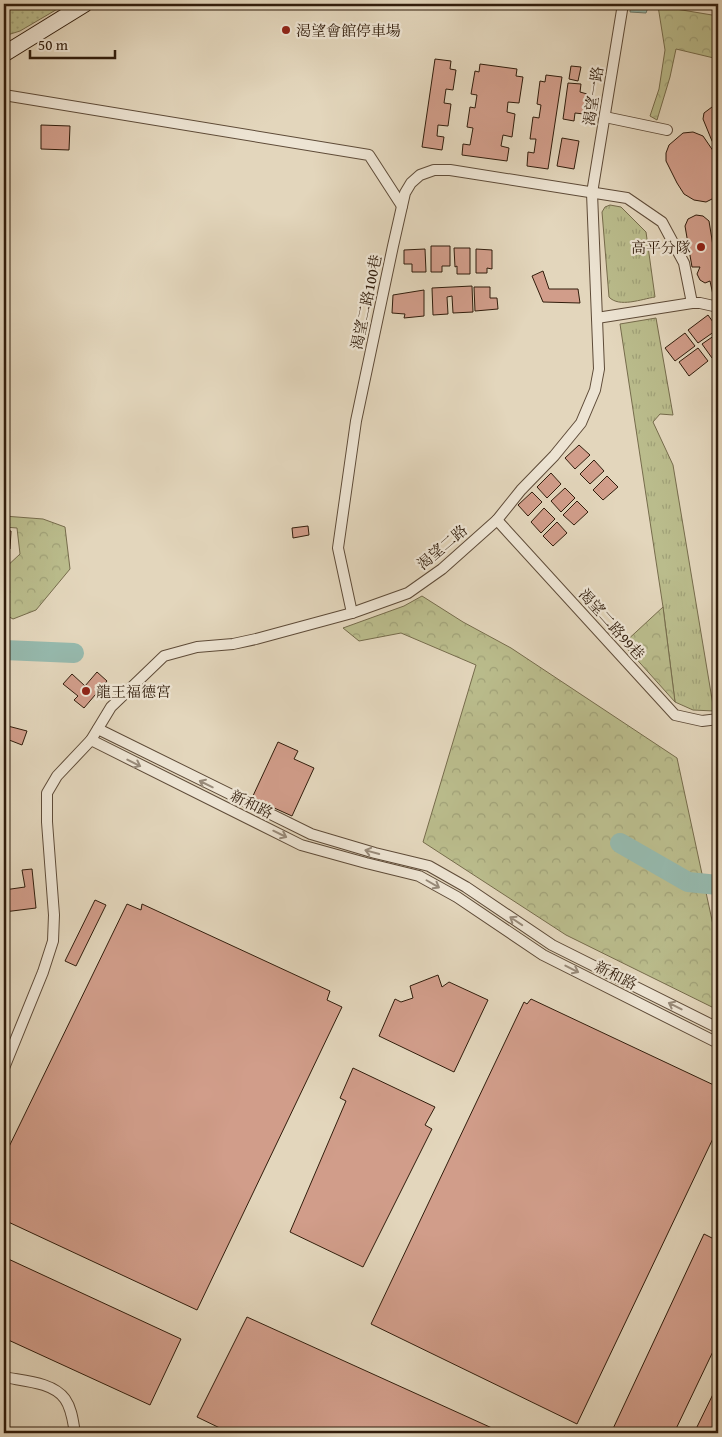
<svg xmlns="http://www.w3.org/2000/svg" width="722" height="1437" viewBox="0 0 722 1437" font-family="'Gentium Book Plus','Noto Serif TC',serif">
<defs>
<pattern id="grass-tufts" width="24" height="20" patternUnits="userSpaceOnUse" patternTransform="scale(1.25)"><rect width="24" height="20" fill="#babc8c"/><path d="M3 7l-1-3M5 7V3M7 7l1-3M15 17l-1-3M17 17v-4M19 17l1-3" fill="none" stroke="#a0a178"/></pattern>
<pattern id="forest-crowns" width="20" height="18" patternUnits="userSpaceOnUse" patternTransform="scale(1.25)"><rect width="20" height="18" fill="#babc8c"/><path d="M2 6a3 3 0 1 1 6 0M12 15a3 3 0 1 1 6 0" fill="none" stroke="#a0a178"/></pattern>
<pattern id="park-dots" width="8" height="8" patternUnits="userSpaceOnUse" patternTransform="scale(1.25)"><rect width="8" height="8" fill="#babc8c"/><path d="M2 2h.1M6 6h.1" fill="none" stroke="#a0a178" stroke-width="1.8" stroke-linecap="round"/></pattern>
<pattern id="water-ripples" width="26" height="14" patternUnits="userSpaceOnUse" patternTransform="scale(1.25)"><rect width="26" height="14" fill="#96b9ad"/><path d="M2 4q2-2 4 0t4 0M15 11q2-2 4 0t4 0" fill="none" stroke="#7b968b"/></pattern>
</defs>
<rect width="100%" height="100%" fill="#e3d6bc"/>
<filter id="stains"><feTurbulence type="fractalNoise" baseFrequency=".004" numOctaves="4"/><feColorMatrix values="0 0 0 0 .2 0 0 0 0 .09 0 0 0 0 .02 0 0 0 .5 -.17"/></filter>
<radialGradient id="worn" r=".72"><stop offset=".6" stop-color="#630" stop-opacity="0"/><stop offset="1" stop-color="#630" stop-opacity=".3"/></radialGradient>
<g fill="url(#grass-tufts)" stroke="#766c4c">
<path d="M610,205l11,2 25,25 9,65c-13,2 -36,11 -46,0l-7,-85 3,-5z"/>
<polygon points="656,318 673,415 660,414 653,422 673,465 714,711 693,710 675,702 663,607 620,324"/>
</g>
<g fill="url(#forest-crowns)" stroke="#766c4c">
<polygon points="658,6 718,16 718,59 676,49 670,77 657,120 650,116 659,89 665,50"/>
<polygon points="4,516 43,519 65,527 70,569 36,610 13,619 4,614 4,569 20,554 17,528 4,527"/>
<polygon points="422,596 463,622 511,648 677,758 718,948 718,1010 566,935 423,842 476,665 401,633 359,641 343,628 404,606"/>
<polygon points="663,607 675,702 623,644"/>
</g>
<polygon fill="url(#park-dots)" stroke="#766c4c" points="4,4 66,4 20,31 4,36"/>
<polygon fill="url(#water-ripples)" stroke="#6e7b6d" points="631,4 659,4 658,6 649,5 646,13 630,12"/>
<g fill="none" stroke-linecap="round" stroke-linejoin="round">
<g stroke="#96b9ad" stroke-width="20">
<polyline points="4,650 74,653"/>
<polyline points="620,843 688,882 718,885"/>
</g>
</g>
<g fill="#d19d8a" stroke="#311d0c">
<polygon points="435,59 451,61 450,69 456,70 453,90 446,89 444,103 451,104 448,126 438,125 437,136 444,137 442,150 422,147"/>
<polygon points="480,64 517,69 516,76 523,77 519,103 508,102 507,112 515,114 512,137 503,135 501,146 509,148 507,161 462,155 463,144 470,145 473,128 467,127 470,107 475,108 477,95 471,94 475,71 479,72"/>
<polygon points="571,66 581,67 578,81 569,79"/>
<polygon points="546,75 562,77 548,169 527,166 528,152 534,153 536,139 530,139 533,117 539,118 541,105 537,104 540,81 545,82"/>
<polygon points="568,83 581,84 580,92 587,94 584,114 575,113 574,121 563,119"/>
<polygon points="716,104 718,104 718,150 712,141 703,119 704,113"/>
<polygon points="41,125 70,126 69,150 41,149"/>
<polygon points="693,132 703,136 718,158 718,196 706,202 694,200 684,194 677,183 666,161 666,153 669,145 683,133"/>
<polygon points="562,138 579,141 574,169 557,166"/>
<polygon points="696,215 703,216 709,221 718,277 718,294 713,295 710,281 705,283 700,280 697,274 700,267 692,267 685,226 688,219"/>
<polygon points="431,246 450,246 450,266 442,266 442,272 431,272"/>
<polygon points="454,248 470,248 470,274 457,274 457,266 455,267"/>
<polygon points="425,249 426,272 412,272 412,264 404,264 404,250"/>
<polygon points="476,249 492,250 492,269 487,268 487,273 476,273"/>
<polygon points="543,271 549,289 578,289 580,303 543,302 532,276"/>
<polygon points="472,286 473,312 453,313 452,296 447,297 448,314 433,315 432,288"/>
<polygon points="474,287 490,287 490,298 497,298 498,309 475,311"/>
<polygon points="424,290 424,316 404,318 405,314 392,313 393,295"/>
<polygon points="708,315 718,329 698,343 688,330"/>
<polygon points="685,333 695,346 675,361 665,348"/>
<polygon points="718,333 718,354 712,358 702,344"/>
<polygon points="698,348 708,361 689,376 679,362"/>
<polygon points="579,445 590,455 575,469 565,458"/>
<polygon points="594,460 604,471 590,484 580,474"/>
<polygon points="551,473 561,484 547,498 537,487"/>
<polygon points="607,476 618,487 603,500 593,490"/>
<polygon points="565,488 575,498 561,512 551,501"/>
<polygon points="532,492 542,502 528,516 518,505"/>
<polygon points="577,501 588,512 574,525 563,515"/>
<polygon points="544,508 555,519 541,533 531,522"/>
<polygon points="557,522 567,533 553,546 543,536"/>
<polygon points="308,526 309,535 293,538 292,528"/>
<polygon points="4,530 11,531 10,549 4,549"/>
<polygon points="97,672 107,681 84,708 74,700 78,696 63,684 72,674 85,686"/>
<polygon points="4,725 27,731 22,745 4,738"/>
<polygon points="278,742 298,751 294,759 314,768 292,816 252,798"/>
<polygon points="32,869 36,908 4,912 4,890 25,887 22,870"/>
<polygon points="95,900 106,905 76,966 65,961"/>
<polygon points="127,904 141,910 142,904 330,991 327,1000 342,1007 197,1310 4,1220 4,1157"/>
<polygon points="438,975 442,987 449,982 488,1000 454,1072 379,1036 395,999 401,1002 413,998 410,986"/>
<polygon points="531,999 718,1087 718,1128 577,1424 371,1324 524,1002 527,1004"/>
<polygon points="353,1068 435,1107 425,1125 432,1129 363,1267 290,1232 346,1101 340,1098"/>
<polygon points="704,1234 718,1241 718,1341 674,1433 611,1433"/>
<polygon points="4,1257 181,1339 150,1405 4,1338"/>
<polygon points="247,1317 503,1433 223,1433 224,1430 197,1417"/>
<polygon points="718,1384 718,1433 694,1433"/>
</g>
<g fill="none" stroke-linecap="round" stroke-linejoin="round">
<g stroke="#5e4b38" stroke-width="12">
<g id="street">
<polyline points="4,95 369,155 402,206"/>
<polyline points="605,117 667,130"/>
<polyline points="597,318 692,303 700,303 718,307"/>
<polyline points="497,520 675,715 702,721 718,719"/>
<polyline points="352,613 338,548 356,421 393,246 405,193 411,183 420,175 434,170 450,170 627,198 662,222 684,263 692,303"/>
<polyline points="98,729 311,834 375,853 429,866 466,887 552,945 718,1028"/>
<polyline points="91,740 301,845 366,863 419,876 457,897 543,955 718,1043"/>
<polyline points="4,1068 43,972 53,941 54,915 47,822 47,793 57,776 91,740 111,707 164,656 197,647 233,644 256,639 352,613 408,593 442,569 497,520 521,490 554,456 581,423 595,390 599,369 592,193 623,4"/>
<path d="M4,1377c19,4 49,5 61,22 7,10 8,23 10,34"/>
</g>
</g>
<g stroke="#311d0c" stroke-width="17">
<polyline id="secondary" points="4,54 85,4"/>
</g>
<use href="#street" stroke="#ede4d3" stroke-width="10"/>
<use href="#secondary" stroke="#ede4d3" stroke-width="15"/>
</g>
<defs><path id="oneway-shaft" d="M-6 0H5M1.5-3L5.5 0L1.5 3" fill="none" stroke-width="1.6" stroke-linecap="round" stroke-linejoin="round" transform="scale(1.25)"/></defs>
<g stroke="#988a79">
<use href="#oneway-shaft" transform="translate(134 763) rotate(27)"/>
<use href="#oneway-shaft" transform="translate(206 784) rotate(-154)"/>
<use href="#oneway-shaft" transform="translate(280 834) rotate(26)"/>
<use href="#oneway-shaft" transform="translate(372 852) rotate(-165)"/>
<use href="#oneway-shaft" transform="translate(433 884) rotate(30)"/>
<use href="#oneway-shaft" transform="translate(516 921) rotate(-146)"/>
<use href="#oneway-shaft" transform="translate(572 969) rotate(27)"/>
<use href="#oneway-shaft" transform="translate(675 1006) rotate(-153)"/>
</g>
<g fill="#8f2418" stroke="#ede4d3" stroke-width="2">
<circle cx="286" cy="30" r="5"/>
<circle cx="701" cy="247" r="5"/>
<circle cx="86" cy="691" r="5"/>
</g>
<g text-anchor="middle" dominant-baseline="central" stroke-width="4.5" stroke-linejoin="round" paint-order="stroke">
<g font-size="15" fill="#311d0c" stroke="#ede4d3" text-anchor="start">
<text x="296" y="30">渴望會館停車場</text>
<text x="691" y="247" text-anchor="end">高平分隊</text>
<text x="96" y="691">龍王福德宮</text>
</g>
<g font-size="15" fill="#311d0c" stroke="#ede4d3">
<text transform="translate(593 96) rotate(-81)">渴望一路</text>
<text transform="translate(366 302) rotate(-78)">渴望二路100巷</text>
<text transform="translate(442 547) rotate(-40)">渴望二路</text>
<text transform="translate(612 624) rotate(48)">渴望二路99巷</text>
<text transform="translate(252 804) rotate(26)">新和路</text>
<text transform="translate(616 975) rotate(27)">新和路</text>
</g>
</g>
<rect width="722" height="1437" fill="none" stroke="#e3d6bc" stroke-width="20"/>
<rect x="5" y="5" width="712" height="1427" fill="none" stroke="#311d0c" stroke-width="2.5"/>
<rect x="10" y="10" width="702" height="1417" fill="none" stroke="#311d0c"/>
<path d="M30 50v8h85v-8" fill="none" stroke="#311d0c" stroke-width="2.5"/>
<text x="38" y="50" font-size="15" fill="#311d0c" stroke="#ede4d3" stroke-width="4" paint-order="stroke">50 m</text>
<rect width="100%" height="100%" filter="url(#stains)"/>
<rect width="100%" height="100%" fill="url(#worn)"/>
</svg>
